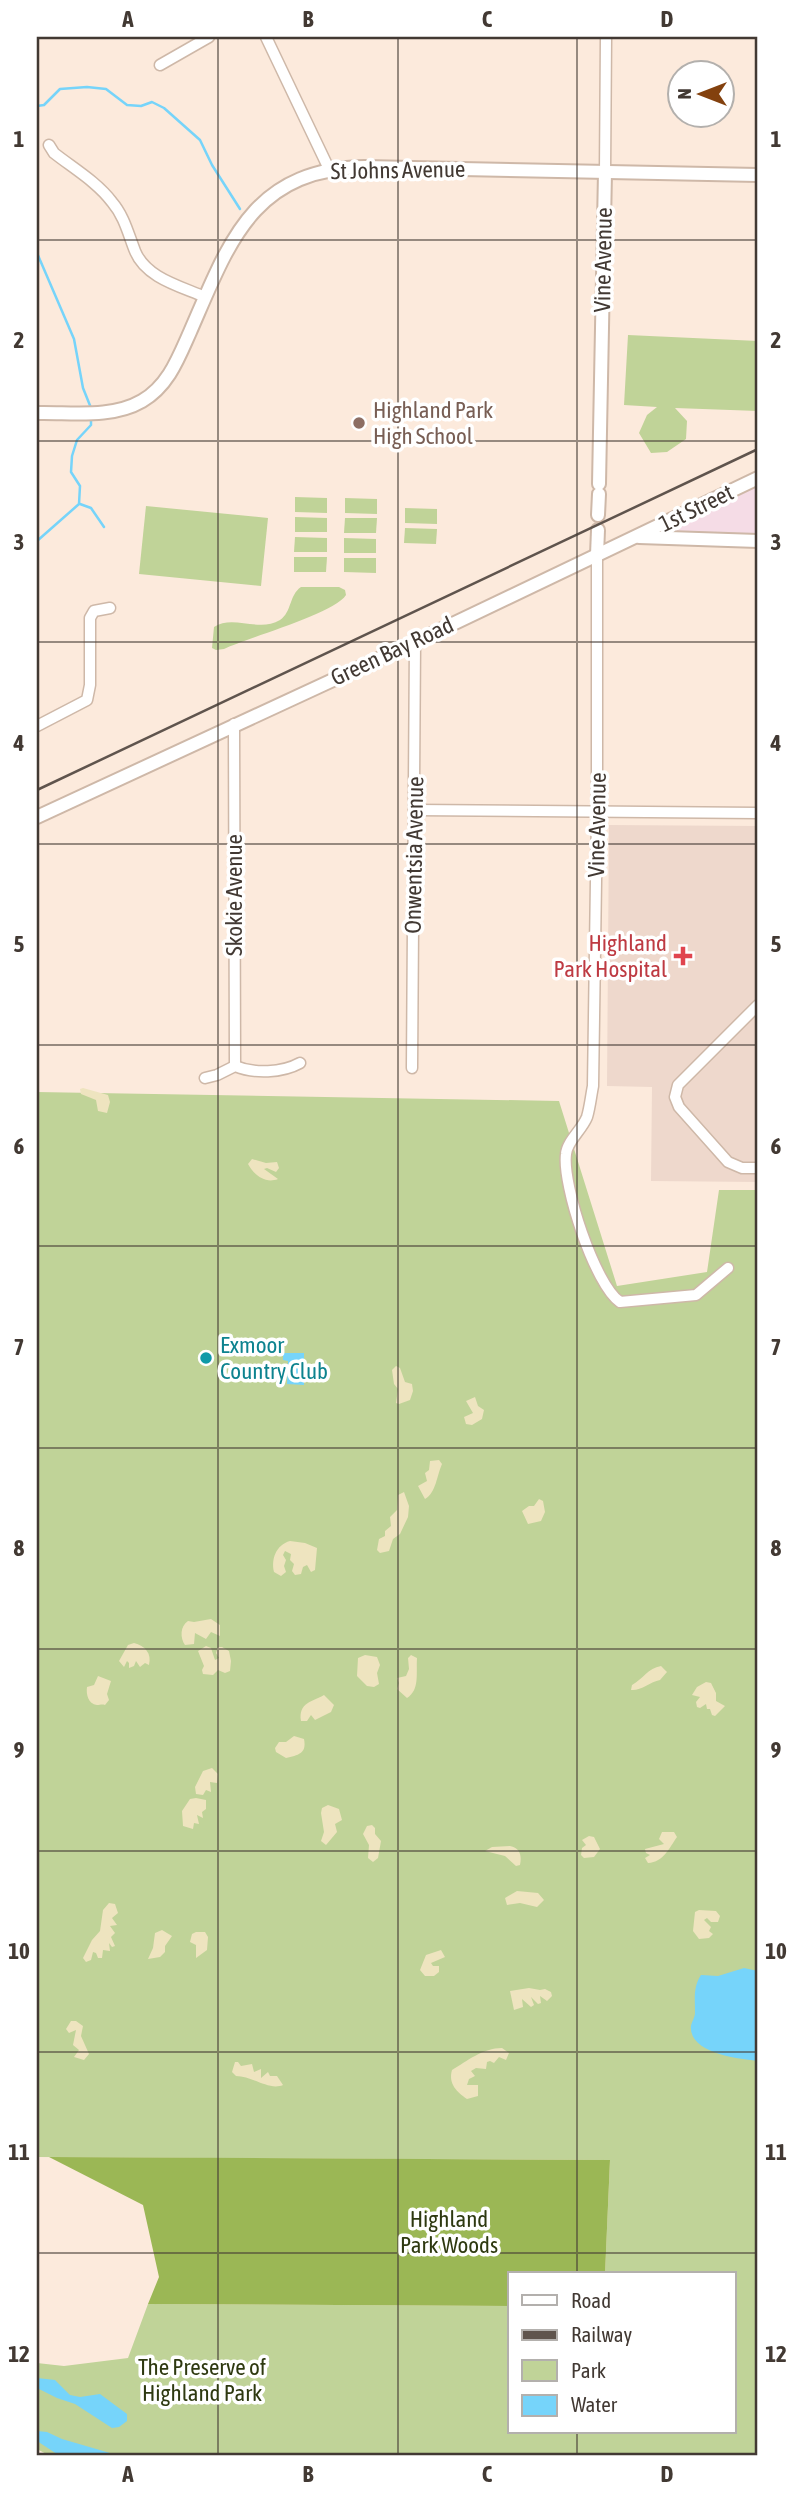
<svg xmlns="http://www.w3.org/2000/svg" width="795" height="2493" viewBox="0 0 795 2493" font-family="'Asap Condensed',sans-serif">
<rect width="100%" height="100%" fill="#fceadc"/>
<polygon fill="#f5dce6" points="758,485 758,533 672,533 671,527"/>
<polygon fill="#eed8cc" points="609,825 758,826 758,1182 651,1181 652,1087 607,1086"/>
<g fill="#c0d398">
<polygon points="628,335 758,341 758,411 675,408 687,421 686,439 667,452 651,453 639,433 647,415 657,407 624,405"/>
<polygon points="295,497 327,498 327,513 295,512"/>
<polygon points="345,498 377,499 377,514 345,513"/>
<polygon points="146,506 268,518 261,586 139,574"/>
<polygon points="405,508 437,509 437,524 405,523"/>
<polygon points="295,517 327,518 327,532 295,532"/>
<polygon points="345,518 377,518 376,533 344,533"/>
<polygon points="405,528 437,529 436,544 404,543"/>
<polygon points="295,537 327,538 327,552 294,552"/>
<polygon points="344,538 376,539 376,553 344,553"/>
<polygon points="294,557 327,557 326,572 294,572"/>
<polygon points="344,558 376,558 376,573 344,572"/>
<path d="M301,587h38l6,3 1,5c-12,19 -97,42 -122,54l-8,1 -4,-2 2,-21c19,-13 45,6 66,-7 12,-8 9,-25 21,-33z"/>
<polygon points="37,1092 559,1101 617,1286 707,1272 719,1190 758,1190 758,2456 50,2456 37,2449 37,2363 64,2366 128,2358 148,2304 510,2306 510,2432 734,2432 734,2274 605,2274 610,2160 37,2157"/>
</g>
<polygon fill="#9bb755" points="49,2157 610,2160 605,2274 510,2274 510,2306 148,2304 159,2277 143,2205"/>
<g fill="#eee4bf">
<polygon points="83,1088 108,1095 110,1102 107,1113 98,1111 96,1100 81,1094 80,1089"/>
<path d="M252,1159l14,4 11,-1 2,6 -3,4 -9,-4 -3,1 14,10c-13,5 -24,-4 -30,-15z"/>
<polygon points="396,1366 400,1368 405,1382 412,1384 413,1391 410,1400 399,1404 396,1403 398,1389 394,1384 392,1370"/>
<polygon points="475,1397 478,1406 484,1410 482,1419 472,1425 466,1424 464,1417 473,1413 466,1401"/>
<path d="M439,1460l3,4c-5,11 -6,29 -17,35l-7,-13 9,-5 -2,-8 4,-3 1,-9z"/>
<polygon points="404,1492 409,1506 408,1517 400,1534 393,1539 389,1551 380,1553 377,1550 379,1539 385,1536 385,1531 391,1526 390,1517 397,1510 398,1495"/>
<polygon points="539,1499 543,1501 545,1512 541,1521 528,1524 522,1511 529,1506 534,1506"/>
<path d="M290,1541l15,2 12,5 -2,22 -4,2 -4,-7 -4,2 -2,7 -6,1 -3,-4 2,-7 -4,-4 1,-6 -6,-3 -2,4 3,5 -2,6 2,6 -5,4 -7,-4c-3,-13 2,-27 16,-31z"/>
<path d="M211,1619l9,6v11l-9,-4 -5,7 -11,-6 -1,11 -9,1c-5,-7 -5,-19 3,-24l6,1z"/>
<path d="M134,1643c11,3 18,10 15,22l-4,-2 -5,4 -4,-6 -2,5 -5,2v-5l-2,-2 -3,6 -5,-6 9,-16z"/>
<polygon points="206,1646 211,1648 215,1660 219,1658 216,1653 218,1647 222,1647 229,1651 231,1661 230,1671 225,1673 218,1670 213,1675 203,1674 202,1670 204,1666 198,1651"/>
<polygon points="365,1655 377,1657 380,1665 377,1673 379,1684 374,1687 367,1686 357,1676 358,1658"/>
<path d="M411,1655l6,3c-1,15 3,32 -10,40l-10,-9 2,-6 -2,-5 9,-2 3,-7 -1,-11z"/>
<path d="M661,1666l6,6 -7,8c-10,2 -19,11 -29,10l1,-5c11,-6 16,-17 29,-19z"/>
<path d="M98,1676l13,5 -4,13 2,6 -4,5c-3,-1 -5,0 -8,0 -9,-1 -11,-11 -10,-18l7,-2z"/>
<polygon points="706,1682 711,1683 716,1693 716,1701 725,1706 715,1716 712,1715 710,1709 707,1709 706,1704 700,1708 697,1707 696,1702 700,1697 692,1695 697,1687"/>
<path d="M324,1695l10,10 -3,7 -16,8 -4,-5 -4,6h-6c-3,-19 12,-19 23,-26z"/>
<path d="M294,1736l10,3c3,15 -6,16 -18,19l-10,-6 -1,-4 4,-6h7z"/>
<polygon points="212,1768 218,1774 217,1783 210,1782 211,1792 206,1790 203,1795 196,1794 195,1787 203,1771"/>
<polygon points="196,1798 206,1800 206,1809 202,1812 203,1818 197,1815 199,1824 194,1823 193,1829 183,1826 182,1811 190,1799"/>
<polygon points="328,1805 339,1809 342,1820 335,1824 337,1832 326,1845 321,1841 324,1832 321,1813 322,1808"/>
<polygon points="372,1825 375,1828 375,1834 381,1841 378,1858 373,1862 368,1858 369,1845 363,1834 367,1826"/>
<path d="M662,1832h12l3,5c-8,11 -13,25 -29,26l-3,-5 5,-3 -4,-2 -1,-4 19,-5 -5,-5z"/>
<polygon points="589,1836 594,1837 600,1849 594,1857 584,1858 581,1855 582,1848 586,1845 582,1840"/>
<path d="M510,1846c10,2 12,9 10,19l-4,1 -11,-10 -20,-5 7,-4z"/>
<polygon points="517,1891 538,1893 544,1900 537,1907 520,1903 507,1905 505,1898"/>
<polygon points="109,1903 115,1904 118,1913 112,1918 117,1925 110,1926 115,1933 111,1937 115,1946 112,1947 109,1943 110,1951 103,1950 102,1958 98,1958 96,1953 93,1952 91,1960 86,1962 83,1958 92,1940 100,1931 103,1910"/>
<polygon points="699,1910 716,1911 720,1916 718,1922 711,1922 707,1918 704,1920 711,1927 709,1931 713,1934 709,1938 699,1939 693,1931 695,1912"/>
<polygon points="162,1930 172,1936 165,1946 165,1952 160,1957 148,1959 153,1948 155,1933"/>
<polygon points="196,1932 205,1932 208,1937 207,1950 196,1958 196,1945 190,1942 192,1934"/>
<polygon points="441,1950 445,1957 431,1963 433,1966 439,1966 439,1972 434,1976 425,1976 420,1970 426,1955"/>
<polygon points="529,1988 540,1990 545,1989 551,1992 552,1996 547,2001 540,1996 541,2003 538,2004 531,1997 534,2005 531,2007 522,1999 523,2007 514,2010 510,1991"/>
<polygon points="71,2021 76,2021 83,2026 81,2036 89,2054 84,2060 74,2057 79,2050 73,2045 76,2030 69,2033 66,2029"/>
<path d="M502,2048l7,5 -3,7 -7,-3 -5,6 -4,-2 -3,1 -1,7 -10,-1 -5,3 4,5 -6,3 -2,6h11v11l-11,3c-10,-7 -19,-15 -15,-29 15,-9 31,-22 50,-22z"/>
<path d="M235,2062h3l3,4 11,-2 2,8 7,-3v9l7,-6 2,4h7l6,9c-14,6 -31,-9 -47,-9l-4,-4z"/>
</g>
<g fill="#76d4fa">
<polygon points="283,1353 304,1353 304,1385 287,1384 288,1361 283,1360"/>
<path d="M744,1968l14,3v90c-17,-2 -66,-7 -67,-32 -1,-5 4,-11 4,-16 0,-14 -2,-26 6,-38l17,1z"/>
<polygon points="37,2378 55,2380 70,2395 80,2397 100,2394 127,2414 127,2421 119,2427 112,2428 75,2404 57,2398 37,2388"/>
<polygon points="37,2431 47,2432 62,2439 110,2453 113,2456 60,2456 37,2441"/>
</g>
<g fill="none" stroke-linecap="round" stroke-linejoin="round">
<g stroke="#76d4fa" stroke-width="2.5">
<polyline points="37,106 44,105 60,89 87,87 106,89 127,105 141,106 152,102 164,108 200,140 212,165 240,209"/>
<polyline points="37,253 74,339 83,388 91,408"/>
<polyline points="80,504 91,508 104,527"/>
<polyline points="37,541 79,504 80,486 71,472 72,456 77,440 91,425 91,418"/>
</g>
<g stroke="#ceb8a8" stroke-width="13">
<g id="street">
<polyline points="266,37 329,169"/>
<polyline points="160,65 209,37"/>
<path d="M49,145l5,8c19,15 43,29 58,49 12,14 16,31 23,49 11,27 45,35 70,46"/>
<polyline points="605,172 606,37"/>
<path d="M597,555v257l-4,274c-2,10 -3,21 -6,31 -5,13 -20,24 -21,37 -4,31 29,131 54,148l76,-7 32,-27"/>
<polyline points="234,724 235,1066"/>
<polyline points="37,726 87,700 90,685 90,618 94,611 110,608"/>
<polyline points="415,810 758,813"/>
<polyline points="758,1005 678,1085 675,1097 679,1107 728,1162 742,1168 758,1168"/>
<polyline points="412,1068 415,642"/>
<path d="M205,1078l12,-3 18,-9c19,8 47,7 65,-3"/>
</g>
</g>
<g stroke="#ceb8a8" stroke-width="16">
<g id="secondary">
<path d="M37,413c33,-1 74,6 105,-12 26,-15 36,-42 48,-69 39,-89 62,-163 175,-165l393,8"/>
<polyline points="599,484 605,172"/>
<polyline points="598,515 599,494"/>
<polyline points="639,537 758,541"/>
<polyline points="597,555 598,530"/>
<polyline points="37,817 415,642 758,478"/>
</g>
</g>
<use href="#street" stroke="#fff" stroke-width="10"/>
<use href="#secondary" stroke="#fff" stroke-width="12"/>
<polyline stroke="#5f544d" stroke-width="2.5" points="37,790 758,449"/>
</g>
<path fill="none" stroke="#423933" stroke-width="2" stroke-opacity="0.55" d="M218,37v2419M398,37v2419M577,37v2237M37,240h721M37,441h721M37,642h721M37,844h721M37,1045h721M37,1246h721M37,1448h721M37,1649h721M37,1851h721M37,2052h721M37,2253h721M577,2432v24"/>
<circle fill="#8d6e63" stroke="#fff" stroke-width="2.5" cx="359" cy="423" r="7"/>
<path fill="#e0444e" stroke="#fff" stroke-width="2.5" d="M679.5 945.5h7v7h7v7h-7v7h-7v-7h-7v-7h7z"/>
<circle fill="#0f9aa8" stroke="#fff" stroke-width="2.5" cx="206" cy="1358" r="7"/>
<g text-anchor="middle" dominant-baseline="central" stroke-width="7" stroke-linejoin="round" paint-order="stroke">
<g font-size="23" fill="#423933" stroke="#fff">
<text transform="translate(398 170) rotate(-1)">St Johns Avenue</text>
<text transform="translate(603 260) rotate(-89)">Vine Avenue</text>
<text transform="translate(696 508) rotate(-26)">1st Street</text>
<text transform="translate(392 651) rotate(-25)">Green Bay Road</text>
<text transform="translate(597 825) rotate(-89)">Vine Avenue</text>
<text transform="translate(414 855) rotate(-89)">Onwentsia Avenue</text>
<text transform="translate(234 895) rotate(-90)">Skokie Avenue</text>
</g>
<g font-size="23" fill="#785e54" stroke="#fff" text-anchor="start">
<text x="373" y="410">Highland Park<tspan x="373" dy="26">High School</tspan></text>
</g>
<g font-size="23" fill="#be3a42" stroke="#fff" text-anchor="end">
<text x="667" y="943">Highland<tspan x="667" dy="26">Park Hospital</tspan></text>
</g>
<g font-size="23" fill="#0d838f" stroke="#fff" text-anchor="start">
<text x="220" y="1345">Exmoor<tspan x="220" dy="26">Country Club</tspan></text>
</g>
<g font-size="23" fill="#2e3910" stroke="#fff">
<text x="449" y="2219">Highland<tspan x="449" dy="26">Park Woods</tspan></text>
<text x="202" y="2367">The Preserve of<tspan x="202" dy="26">Highland Park</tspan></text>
</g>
</g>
<rect width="795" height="2493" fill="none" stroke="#ffffff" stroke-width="77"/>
<rect x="508" y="2272" width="228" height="161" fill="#ffffff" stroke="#b3b0ad" stroke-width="2"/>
<rect x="522" y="2295" width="35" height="10" fill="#ffffff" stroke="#b3b0ad" stroke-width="2"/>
<text x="571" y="2308" font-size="21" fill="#423933">Road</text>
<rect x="522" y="2330" width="35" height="10" fill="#5f544d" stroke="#b3b0ad" stroke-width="2"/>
<text x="571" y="2342" font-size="21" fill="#423933">Railway</text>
<rect x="522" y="2360" width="35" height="21" fill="#c0d398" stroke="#b3b0ad" stroke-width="2"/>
<text x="571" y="2378" font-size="21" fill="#423933">Park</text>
<rect x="522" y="2395" width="35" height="21" fill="#76d4fa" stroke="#b3b0ad" stroke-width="2"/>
<text x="571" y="2412" font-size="21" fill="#423933">Water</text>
<g transform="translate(701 94) rotate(270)"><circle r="33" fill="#ffffff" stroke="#b3b0ad" stroke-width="2"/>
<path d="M0-5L12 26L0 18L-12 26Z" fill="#83410e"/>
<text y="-10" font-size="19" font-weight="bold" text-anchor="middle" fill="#423933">N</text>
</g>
<rect x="38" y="38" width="718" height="2416" fill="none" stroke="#423933" stroke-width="2.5"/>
<g font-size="23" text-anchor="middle" font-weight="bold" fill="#423933">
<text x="128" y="27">A</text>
<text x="308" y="27">B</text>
<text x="487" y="27">C</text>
<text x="667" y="27">D</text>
<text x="19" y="147">1</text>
<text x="776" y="147">1</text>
<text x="19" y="348">2</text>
<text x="776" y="348">2</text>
<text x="19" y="550">3</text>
<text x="776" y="550">3</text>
<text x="19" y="751">4</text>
<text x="776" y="751">4</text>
<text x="19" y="952">5</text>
<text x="776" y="952">5</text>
<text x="19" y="1154">6</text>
<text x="776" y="1154">6</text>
<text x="19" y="1355">7</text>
<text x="776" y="1355">7</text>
<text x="19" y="1556">8</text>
<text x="776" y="1556">8</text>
<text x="19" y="1758">9</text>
<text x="776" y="1758">9</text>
<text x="19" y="1959">10</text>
<text x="776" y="1959">10</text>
<text x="19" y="2160">11</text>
<text x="776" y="2160">11</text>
<text x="19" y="2362">12</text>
<text x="776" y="2362">12</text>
<text x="128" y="2482">A</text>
<text x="308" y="2482">B</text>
<text x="487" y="2482">C</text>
<text x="667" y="2482">D</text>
</g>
</svg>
